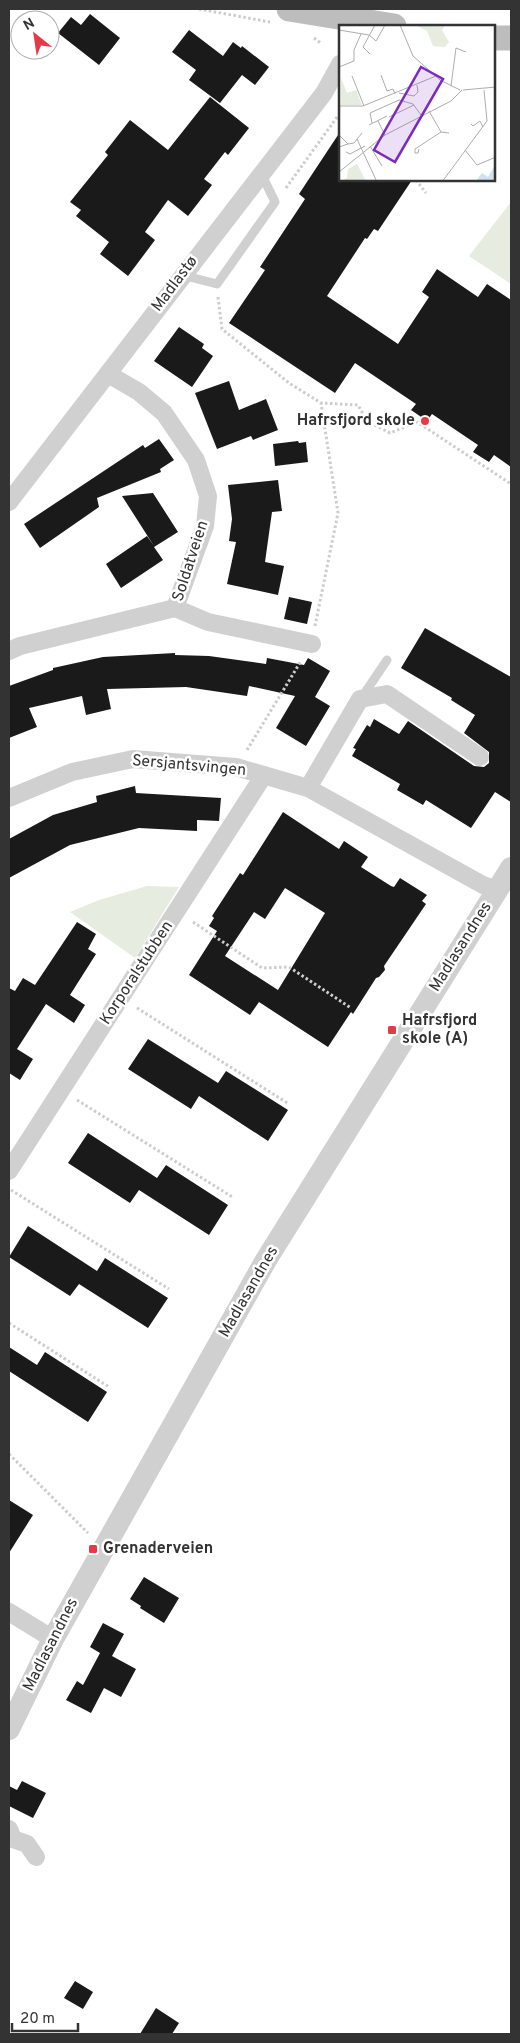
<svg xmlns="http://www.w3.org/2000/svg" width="520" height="2043" viewBox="0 0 520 2043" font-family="Overpass,sans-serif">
<rect width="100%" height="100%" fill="#fff"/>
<g fill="#e6ecdf">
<polygon points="511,202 511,284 469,256"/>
<polygon points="147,886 179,887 135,958 70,912 99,900"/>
</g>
<g fill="#1a1a1a" fill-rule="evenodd">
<polygon points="90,14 120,38 99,65 58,33 71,17 81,25"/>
<polygon points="189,30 223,56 233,42 241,48 242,46 269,67 255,85 242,75 220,103 189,80 196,70 172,52"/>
<polygon points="210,97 249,128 228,155 225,152 204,179 212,185 188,216 168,200 145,232 155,240 128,276 100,254 109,242 76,216 81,210 70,202 108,155 105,152 130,120 168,150"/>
<polygon points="340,132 340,180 412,180 378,231 374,229 367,239 365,238 327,296 398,344 429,297 422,292 437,269 478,297 487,284 511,300 511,467 494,455 489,462 473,452 478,445 432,414 427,421 411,410 416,404 355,363 335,393 229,323 265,270 260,267 305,199 299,194"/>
<polygon points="179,327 204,344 202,348 213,356 192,387 154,361"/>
<polygon points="229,381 239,410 266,399 278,430 253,440 251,436 217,449 195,393"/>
<polygon points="159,439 174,460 160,469 161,472 97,498 99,507 40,548 24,524 143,445 145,448"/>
<polygon points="298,441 299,443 306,442 308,462 275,466 273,444"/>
<polygon points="278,480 282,511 272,512 265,562 284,566 278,595 227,584 236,542 229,541 232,519 228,485"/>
<polygon points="153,493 178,532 154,547 163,560 121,588 106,564 147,536 154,546 122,496"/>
<polygon points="289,597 312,602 307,624 284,619"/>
<polygon points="425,628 511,677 511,802 495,792 471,828 426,800 423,805 397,790 400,784 352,756 356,749 353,748 367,725 370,727 374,719 399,734 408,721 474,766 484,767 489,763 489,752 464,733 475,715 451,700 452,698 401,668"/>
<polygon points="175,653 175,655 209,656 266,664 267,658 304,665 308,658 330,671 315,697 330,706 306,746 276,728 295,696 249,686 247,696 186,687 107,689 111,709 86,715 82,696 29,708 37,727 9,738 9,686 53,670 53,668 103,657"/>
<polygon points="135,786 136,793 221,798 219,821 197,820 197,831 139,828 70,845 9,878 9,839 53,815 97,802 96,796"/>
<path d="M283,812l56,37 5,-8 24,16 -7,10 30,19 3,1 6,-9 27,17 -5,6 4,3 -42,62 1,4 -6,7 -3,1 -23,36 -2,-2 -23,35 -69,-45 -9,13 -61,-40 28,-44 -8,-5 5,-8 -2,-2 28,-43 3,2zM285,888l40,25 -47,77 -53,-34 29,-44 11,7z"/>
<polygon points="77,922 96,934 88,949 96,954 70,995 85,1005 74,1023 46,1004 17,1049 33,1059 20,1080 9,1073 9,988 15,991 23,978 35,985"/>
<polygon points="148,1039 218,1083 226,1071 288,1110 268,1141 199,1096 191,1109 128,1069"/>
<polygon points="88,1133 157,1178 166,1165 228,1205 209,1235 139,1190 130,1203 68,1163"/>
<polygon points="28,1226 97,1271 105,1258 168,1298 148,1328 79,1284 70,1296 9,1257"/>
<polygon points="9,1347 37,1365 45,1352 107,1392 88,1422 9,1371"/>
<polygon points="9,1500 33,1515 9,1553"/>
<polygon points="144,1577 179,1598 164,1623 140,1608 141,1606 130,1599"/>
<polygon points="103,1623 124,1634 112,1656 136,1669 121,1697 104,1688 91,1713 66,1700 77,1681 83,1685 100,1653 90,1647"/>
<polygon points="22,1781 46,1793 33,1818 9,1806 9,1786 17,1790"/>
<polygon points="75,1981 93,1992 83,2009 64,1998"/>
<polygon points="156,2008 179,2023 172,2034 140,2034"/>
</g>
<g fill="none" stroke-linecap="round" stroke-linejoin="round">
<g stroke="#cdcdcd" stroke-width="3" stroke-dasharray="2.5 2.5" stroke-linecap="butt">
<polyline points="199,9 270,22"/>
<polyline points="314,38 322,44"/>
<polyline points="416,180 426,193"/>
<polyline points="286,188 340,113"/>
<polyline points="218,297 222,329 289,383 321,403 358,405 367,421 390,433 417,422 511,484"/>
<polyline points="315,626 338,513 321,403"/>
<polyline points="247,750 301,661"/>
<polyline points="193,922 262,968 289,967 351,1008"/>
<polyline points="137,1008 289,1104"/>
<polyline points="77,1100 234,1198"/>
<polyline points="11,1190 169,1289"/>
<polyline points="9,1323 109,1387"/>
<polyline points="9,1454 88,1533"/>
</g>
<g stroke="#d0d0d0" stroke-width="9">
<polyline points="182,275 217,284 275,202 261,173"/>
<polyline points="362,697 387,660"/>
</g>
<g stroke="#d0d0d0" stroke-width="18">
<polyline points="9,502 324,93 340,64"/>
<polyline points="175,608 208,622 312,644"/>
<polyline points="9,651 20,646 175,608 205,526 208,496 196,460 164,413 139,392 108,374"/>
<polyline points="308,788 360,699 387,694 480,757"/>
<polyline points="9,798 72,772 133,759 236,767 308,788 483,885 497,890"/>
<polyline points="9,1171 264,775"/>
<polyline points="9,1612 53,1639"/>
<polyline points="9,1829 13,1839 27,1844 36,1857"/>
</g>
<polyline stroke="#d0d0d0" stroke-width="22" points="9,1729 53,1639 266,1260 511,868"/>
<g stroke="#bdbdbd" stroke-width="25">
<polyline points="289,9 394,26"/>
<polyline points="494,38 511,38"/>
</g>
</g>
<g fill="#e63946" stroke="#fff" stroke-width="2">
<circle cx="425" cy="421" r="5"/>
<rect x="387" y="1025" width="10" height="10" rx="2.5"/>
<rect x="88" y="1544" width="10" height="10" rx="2.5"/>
</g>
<g text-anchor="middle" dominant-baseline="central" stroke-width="5" stroke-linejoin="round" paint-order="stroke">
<g font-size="16" fill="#333" stroke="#fff">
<text transform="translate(175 284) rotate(-53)">Madlastø</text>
<text transform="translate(191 561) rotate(-72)">Soldatveien</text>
<text transform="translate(189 766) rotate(5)">Sersjantsvingen</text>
<text transform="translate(461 947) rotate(-58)">Madlasandnes</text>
<text transform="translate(137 973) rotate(-57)">Korporalstubben</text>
<text transform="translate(249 1292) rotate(-60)">Madlasandnes</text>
<text transform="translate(51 1645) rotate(-63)">Madlasandnes</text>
</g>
<g font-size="16" font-weight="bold" fill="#333" stroke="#fff" text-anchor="start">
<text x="415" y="421" text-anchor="end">Hafrsfjord skole</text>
<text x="402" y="1021">Hafrsfjord<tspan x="402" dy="18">skole (A)</tspan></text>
<text x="103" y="1549">Grenaderveien</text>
</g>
</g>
<g transform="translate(339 25)">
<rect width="156" height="156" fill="#fff"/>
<path d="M76,0h30l-3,5 7,12 -4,5 -12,-1 -6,-15zM2,53l6,15 9,-3 6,15h-21zM18,139l9,17h-27v-4l2,4 6,-3 1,-9z" fill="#e6ecdf"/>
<path d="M156,140v16h-19l6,-8 6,4z" fill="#cfe2ee"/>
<path fill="none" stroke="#adadad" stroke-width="1" d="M61,0l13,31 27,24 20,10M0,5l30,5 7,6 9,-16M31,29l-7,-7 12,-22M0,42l15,-6v-11l7,-16M42,50l6,16 6,-2 2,5M13,51l12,30M112,61l5,-38 10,4M124,65l33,-3M60,68l15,3 4,-4 -1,-7M0,81h24l73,-30M90,86l12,21 8,1M50,92l25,-12M39,96l7,14M33,98l-2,-10 29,-13 14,4 8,11M132,99l2,2 7,-5 3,6M30,100l18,-9M18,114l20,43M9,119l6,-1 8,-10M31,121l12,20M0,122l9,-3 -8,-8M80,124l-1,4h-3v-4l26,-17M126,125l12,15 19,-8M7,127l4,2 15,-8M0,147l46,-37 66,-34 11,-11M103,157l45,-61 -3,-31"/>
<path fill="#7b2cbf" fill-opacity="0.15" stroke="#7b2cbf" stroke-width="2.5" d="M82,42l22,12 -48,83 -21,-12z"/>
<rect width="156" height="156" fill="none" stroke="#333" stroke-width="2.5"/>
</g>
<rect width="520" height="2043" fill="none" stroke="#333333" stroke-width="20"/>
<g transform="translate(35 35) rotate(330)"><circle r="24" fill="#ffffff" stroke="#adadad"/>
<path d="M0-4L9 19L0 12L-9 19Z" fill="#e63946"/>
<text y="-8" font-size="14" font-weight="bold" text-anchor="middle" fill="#333333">N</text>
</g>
<path d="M12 2023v8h66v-8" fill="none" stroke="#333333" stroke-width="2.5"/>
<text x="20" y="2023" font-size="15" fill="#333333" stroke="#ffffff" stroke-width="4" paint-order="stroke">20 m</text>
</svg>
